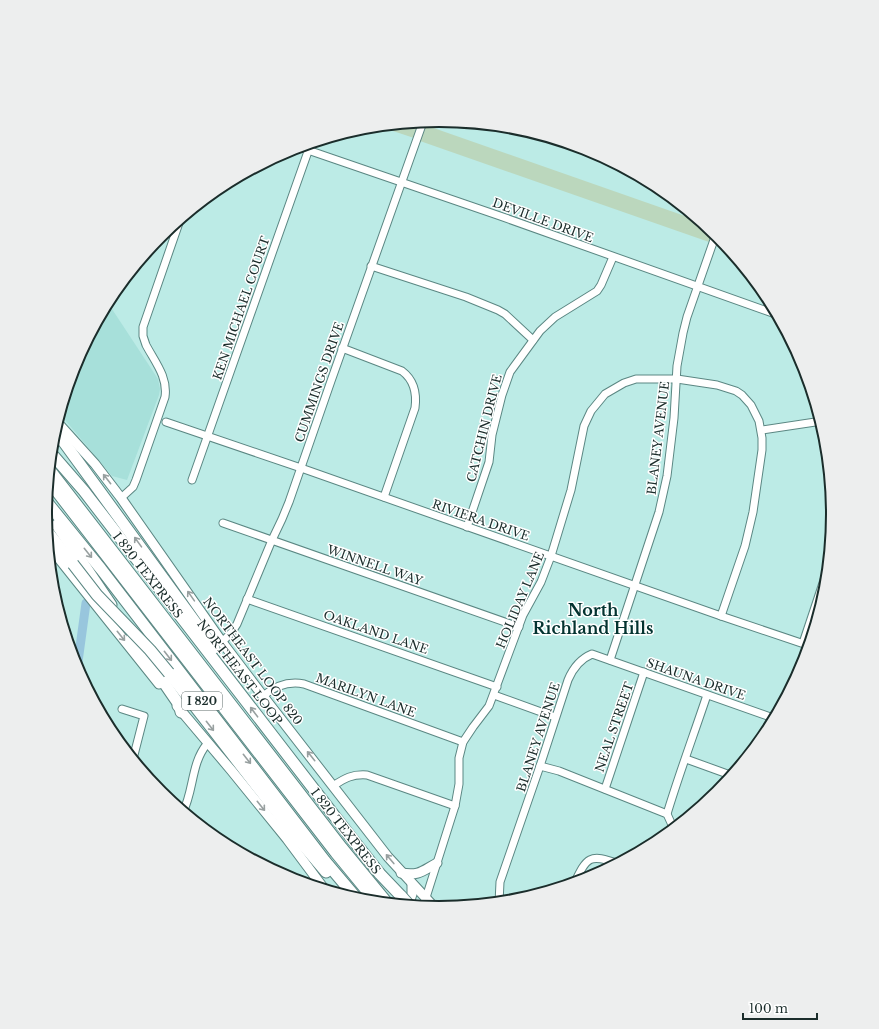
<svg xmlns="http://www.w3.org/2000/svg" width="879" height="1029" viewBox="0 0 879 1029" font-family="'Libre Baskerville',serif">
<rect width="100%" height="100%" fill="#bcebe6"/>
<polygon fill="#a7e0da" points="108,303 158,379 160,389 159,395 127,480 112,476 60,414 75,363"/>
<g fill="#bbd7bd">
<polygon points="418,122 419,123 414,138 378,126"/>
<polygon points="425,125 702,222 713,231 709,242 420,141"/>
</g>
<g fill="none" stroke-linecap="round" stroke-linejoin="round">
<polyline stroke="#98c6dd" stroke-width="9" points="77,669 86,603"/>
<g stroke="#5b8783" stroke-width="9">
<g id="minor">
<polyline points="299,147 500,216 778,315"/>
<polyline points="371,266 466,297 498,310 505,314 533,340"/>
<path d="M342,348l60,23c12,9 15,22 13,37l-31,89"/>
<polyline points="166,422 301,468 721,616 810,646"/>
<polyline points="762,430 822,421"/>
<polyline points="192,480 311,143"/>
<path d="M121,498l12,-11 3,-7 29,-83c3,-20 -10,-35 -19,-52l-3,-9v-9l37,-107"/>
<polyline points="223,523 519,627"/>
<polyline points="467,527 489,462 492,435 502,395 510,372 540,331 555,317 597,291 601,285 613,257"/>
<polyline points="247,599 497,687"/>
<polyline points="222,642 232,632 237,624 272,540 282,519 289,502 331,381 423,122"/>
<polyline points="803,643 829,565"/>
<polyline points="610,660 659,512 667,476 674,418 677,366 683,333 687,317 716,234"/>
<polyline points="494,695 555,717"/>
<path d="M263,696c12,-10 26,-15 41,-12l159,58"/>
<polyline points="122,709 144,716 133,759"/>
<polyline points="686,759 733,776"/>
<polyline points="540,766 559,771 667,814 672,825 676,829"/>
<path d="M333,786c12,-8 19,-12 34,-11l88,31"/>
<polyline points="605,789 644,672"/>
<path d="M183,812c11,-22 8,-49 24,-68"/>
<path d="M667,814c12,-40 27,-80 40,-119"/>
<path d="M574,884c13,-27 15,-31 45,-20"/>
<path d="M499,903l1,-21 40,-116 28,-86c5,-12 12,-21 24,-26l184,65"/>
<polyline points="423,907 455,806 459,784 459,758 463,742 473,727 489,706 523,615 541,582 551,556 571,490 584,426 591,411 605,394 624,383 636,379 677,379 717,385 736,391 742,395 751,405 759,421 762,438 762,450 753,512 745,546 721,616"/>
</g>
</g>
<g stroke="#5b8783" stroke-width="11">
<g id="major">
<polyline points="57,422 95,464 121,498 222,642 263,696 388,857 436,909"/>
<polyline points="48,545 159,684"/>
<polyline points="177,706 231,770 287,839 325,890"/>
<path d="M401,873c19,3 21,-2 36,-10"/>
<polyline points="408,906 412,894 412,884"/>
</g>
</g>
<g stroke="#5b8783" stroke-width="13">
<g id="highway">
<polyline points="55,430 214,648"/>
<polyline points="51,453 84,491 353,840 380,874 401,896"/>
<polyline points="49,469 342,848 388,904"/>
<polyline points="48,480 336,853 377,903"/>
<polyline points="46,501 101,569 325,861 358,900"/>
<polyline points="57,525 111,605"/>
<polyline points="47,531 73,564"/>
<polyline points="132,636 180,706 181,712"/>
<polyline points="169,673 298,839 326,872"/>
</g>
</g>
<use href="#minor" stroke="#fff" stroke-width="7"/>
<use href="#major" stroke="#fff" stroke-width="9"/>
<use href="#highway" stroke="#fff" stroke-width="11"/>
<g stroke="#5b8783" stroke-width="13" stroke-linecap="butt">
<g id="highway-bridge">
<polyline points="73,564 97,595 150,650 169,673"/>
<polyline points="401,896 410,906"/>
</g>
</g>
<use href="#highway-bridge" stroke="#fff" stroke-width="11"/>
</g>
<defs><path id="oneway-shaft" d="M-6 0H5M1.5-3L5.5 0L1.5 3" fill="none" stroke-width="1.6" stroke-linecap="round" stroke-linejoin="round"/></defs>
<g stroke="#98a0a0">
<use href="#oneway-shaft" transform="translate(107 479) rotate(-128)"/>
<use href="#oneway-shaft" transform="translate(138 542) rotate(-126)"/>
<use href="#oneway-shaft" transform="translate(88 553) rotate(51)"/>
<use href="#oneway-shaft" transform="translate(191 596) rotate(-125)"/>
<use href="#oneway-shaft" transform="translate(121 636) rotate(51)"/>
<use href="#oneway-shaft" transform="translate(168 656) rotate(52)"/>
<use href="#oneway-shaft" transform="translate(254 712) rotate(-127)"/>
<use href="#oneway-shaft" transform="translate(210 726) rotate(52)"/>
<use href="#oneway-shaft" transform="translate(311 756) rotate(-129)"/>
<use href="#oneway-shaft" transform="translate(247 759) rotate(52)"/>
<use href="#oneway-shaft" transform="translate(261 806) rotate(51)"/>
<use href="#oneway-shaft" transform="translate(390 859) rotate(-130)"/>
</g>
<g text-anchor="middle" dominant-baseline="central" stroke-width="3" stroke-linejoin="round" paint-order="stroke">
<rect fill="#fff" stroke="#5f6c6b" stroke-width="1" x="182" y="692" width="40" height="18" rx="3"/>
<g font-size="11" font-weight="bold" fill="#1b2d2b">
<text x="202" y="701">I 820</text>
</g>
<g font-size="12" fill="#1b2d2b" stroke="#fff">
<text transform="translate(543 220) rotate(20)">DEVILLE DRIVE</text>
<text transform="translate(241 308) rotate(-71)">KEN MICHAEL COURT</text>
<text transform="translate(319 382) rotate(-71)">CUMMINGS DRIVE</text>
<text transform="translate(484 428) rotate(-76)">CATCHIN DRIVE</text>
<text transform="translate(658 438) rotate(-83)">BLANEY AVENUE</text>
<text transform="translate(481 520) rotate(19)">RIVIERA DRIVE</text>
<text transform="translate(375 565) rotate(19)">WINNELL WAY</text>
<text transform="translate(148 575) rotate(52)">I 820 TEXPRESS</text>
<text transform="translate(520 600) rotate(-67)">HOLIDAY LANE</text>
<text transform="translate(376 632) rotate(19)">OAKLAND LANE</text>
<text transform="translate(253 661) rotate(53)">NORTHEAST LOOP 820</text>
<text transform="translate(240 672) rotate(52)">NORTHEAST LOOP</text>
<text transform="translate(696 679) rotate(19)">SHAUNA DRIVE</text>
<text transform="translate(366 695) rotate(20)">MARILYN LANE</text>
<text transform="translate(614 727) rotate(-71)">NEAL STREET</text>
<text transform="translate(538 737) rotate(-72)">BLANEY AVENUE</text>
<text transform="translate(346 831) rotate(52)">I 820 TEXPRESS</text>
</g>
<g font-size="16" font-weight="bold" fill="#033330" stroke="#fff">
<text x="593" y="610">North<tspan x="593" dy="18">Richland Hills</tspan></text>
</g>
</g>
<path d="M0 0H879V1029H0ZM52 514a387 387 0 1 1 774 0a387 387 0 1 1-774 0Z" fill="#edeeee" fill-rule="evenodd"/>
<path fill="none" stroke="#1b2d2b" stroke-width="2" d="M52 514a387 387 0 1 1 774 0a387 387 0 1 1-774 0Z"/>
<path d="M743 1013v6h74v-6" fill="none" stroke="#1b2d2b" stroke-width="2"/>
<text x="749" y="1013" font-size="12" fill="#1b2d2b" stroke="#ffffff" stroke-width="3" paint-order="stroke">100 m</text>
</svg>
